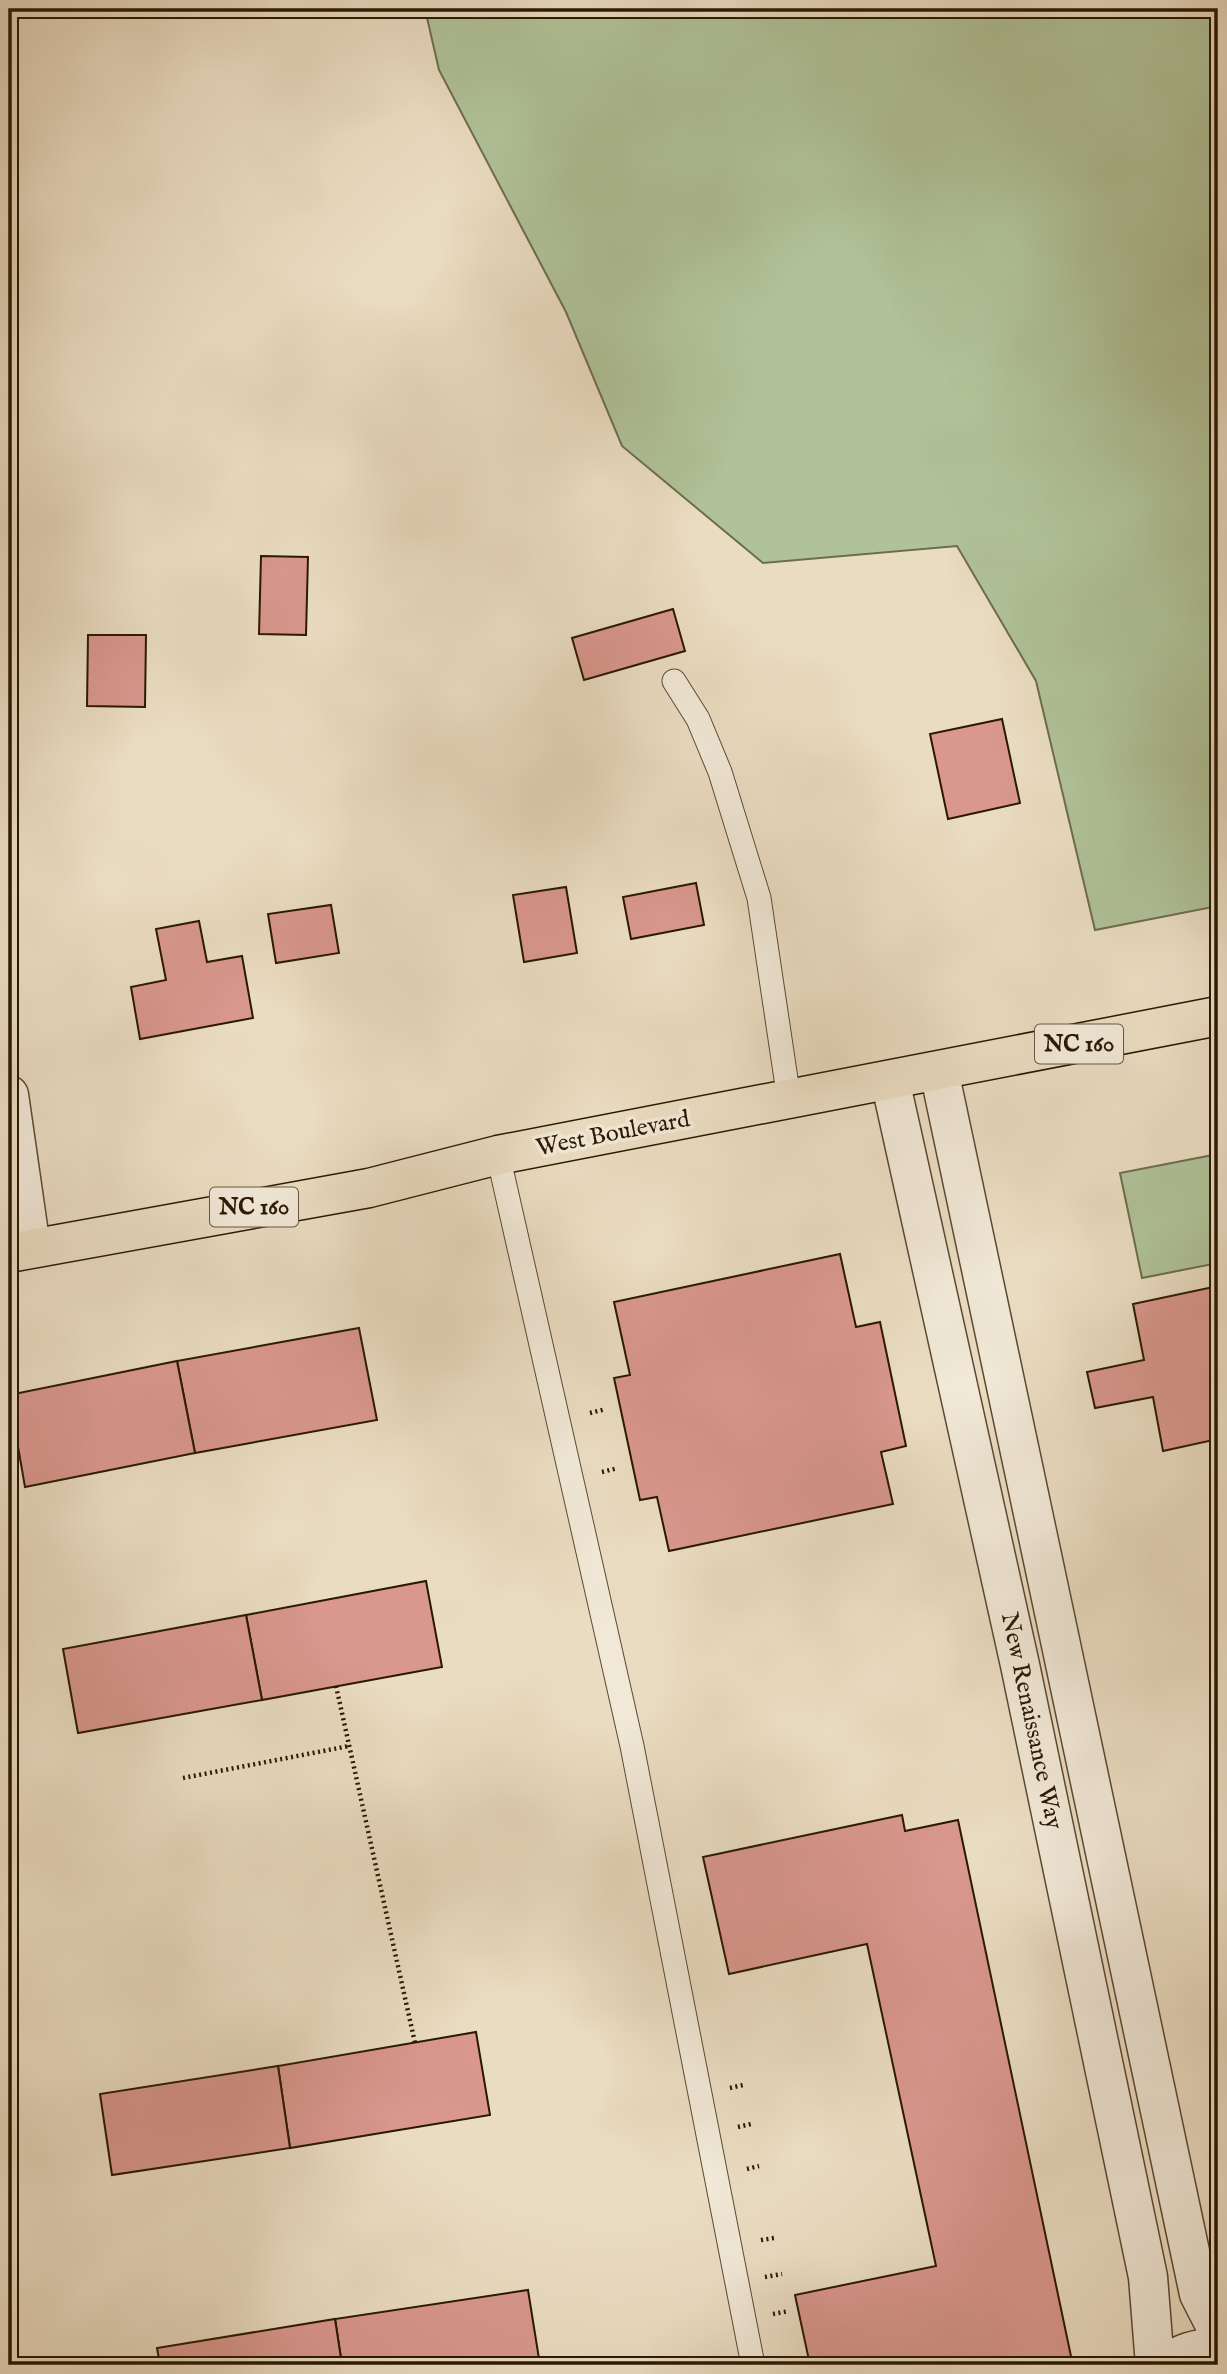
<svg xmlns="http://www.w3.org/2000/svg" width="1227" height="2374" viewBox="0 0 1227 2374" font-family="'IM FELL English',serif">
<rect width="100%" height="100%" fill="#eadcc1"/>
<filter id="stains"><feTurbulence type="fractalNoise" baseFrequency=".00286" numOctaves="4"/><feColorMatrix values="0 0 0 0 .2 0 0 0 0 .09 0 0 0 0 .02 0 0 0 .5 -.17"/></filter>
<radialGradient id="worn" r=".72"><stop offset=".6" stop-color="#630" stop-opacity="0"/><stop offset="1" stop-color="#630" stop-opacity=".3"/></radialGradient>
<g fill="#b0c298" stroke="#6d6d4d" stroke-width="2">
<polygon points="425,9 1218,9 1218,906 1095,930 1036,681 957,546 763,563 622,446 566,312 439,70"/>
<polygon points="1218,1154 1218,1263 1142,1278 1120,1173"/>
</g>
<g fill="#d9978d" stroke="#2a1802" stroke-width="2">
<polygon points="261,556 308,557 306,635 259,634"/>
<polygon points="673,609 685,651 584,680 572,638"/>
<polygon points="88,635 146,635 145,707 87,706"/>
<polygon points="1002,719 1020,803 948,819 930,734"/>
<polygon points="696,883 704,925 631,939 623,897"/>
<polygon points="566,887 577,953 524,962 513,895"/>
<polygon points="331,905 339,953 276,963 268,914"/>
<polygon points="199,921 207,962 242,956 253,1018 140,1039 131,987 166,980 156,929"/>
<polygon points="840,1254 856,1327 880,1322 906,1446 881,1452 893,1504 669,1551 657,1497 640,1500 614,1378 630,1375 614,1302"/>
<polygon points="1218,1286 1218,1439 1163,1451 1153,1397 1095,1408 1087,1372 1144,1360 1133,1304"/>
<polygon points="359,1328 377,1420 195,1453 177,1361"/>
<polygon points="177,1361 195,1453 25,1487 9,1395"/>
<polygon points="426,1581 442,1667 262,1700 246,1615"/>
<polygon points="246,1615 262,1700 78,1733 63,1649"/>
<polygon points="902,1815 905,1831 958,1820 1072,2361 1054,2365 810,2365 795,2295 936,2266 867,1944 729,1974 703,1857"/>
<polygon points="476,2032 490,2115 290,2148 278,2066"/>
<polygon points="278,2066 290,2148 112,2175 100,2094"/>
<polygon points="528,2290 540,2365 342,2365 335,2319"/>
<polygon points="335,2319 342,2365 160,2365 157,2348"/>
</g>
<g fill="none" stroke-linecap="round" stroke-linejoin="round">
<g stroke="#5a4932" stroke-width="25">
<g id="lane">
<polyline points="674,681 698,719 720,772 759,898 789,1099"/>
<polyline points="498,1155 632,1746 753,2365"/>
</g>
</g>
<g stroke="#5a4932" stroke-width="41">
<g id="street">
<polyline points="939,1071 1199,2294 1218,2331"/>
<polyline points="890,1080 1020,1665 1148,2277 1155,2365"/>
<polyline points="9,1095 31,1248"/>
<path d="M1162,2365c19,-11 34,-18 56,-17"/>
</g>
</g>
<g stroke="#2a1802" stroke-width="41">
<polyline id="primary" points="9,1253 369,1188 498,1155 1218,1016"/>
</g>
<g stroke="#2a1802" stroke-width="4.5" stroke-dasharray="2 3.5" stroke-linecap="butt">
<polyline points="590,1413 606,1409"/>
<polyline points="602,1472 618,1468"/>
<polyline points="336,1686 415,2043"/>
<polyline points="183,1778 349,1746"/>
<polyline points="730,2088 743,2085"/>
<polyline points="738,2127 751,2124"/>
<polyline points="747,2169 759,2166"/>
<polyline points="761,2240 774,2238"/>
<polyline points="765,2277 782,2274"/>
<polyline points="773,2314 789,2311"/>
</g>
<use href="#lane" stroke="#f1e8d7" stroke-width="23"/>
<use href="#street" stroke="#f1e8d7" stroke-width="38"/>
<use href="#primary" stroke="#eadcc1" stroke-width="38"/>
</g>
<g text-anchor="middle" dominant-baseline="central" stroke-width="7" stroke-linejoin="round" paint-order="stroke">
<g fill="#f1e8d7" stroke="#665642" stroke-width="2">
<rect x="1035" y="1024.5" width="88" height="39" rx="5"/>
<rect x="210" y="1187.5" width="88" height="39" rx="5"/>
</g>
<g font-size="23" font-weight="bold" fill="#2a1802">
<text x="1079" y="1044">NC 160</text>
<text x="254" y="1207">NC 160</text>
</g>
<g font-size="24" fill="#2a1802" stroke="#f1e8d7">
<text transform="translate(613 1134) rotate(-11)">West Boulevard</text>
<text transform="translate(1031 1721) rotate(78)">New Renaissance Way</text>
</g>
</g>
<rect width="1227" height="2374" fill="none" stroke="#eadcc1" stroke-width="35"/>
<rect x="10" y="10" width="1206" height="2353" fill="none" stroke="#2a1802" stroke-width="3.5"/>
<rect x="18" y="18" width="1192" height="2339" fill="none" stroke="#2a1802" stroke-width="2"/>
<rect width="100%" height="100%" filter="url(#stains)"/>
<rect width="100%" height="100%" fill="url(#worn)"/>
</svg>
